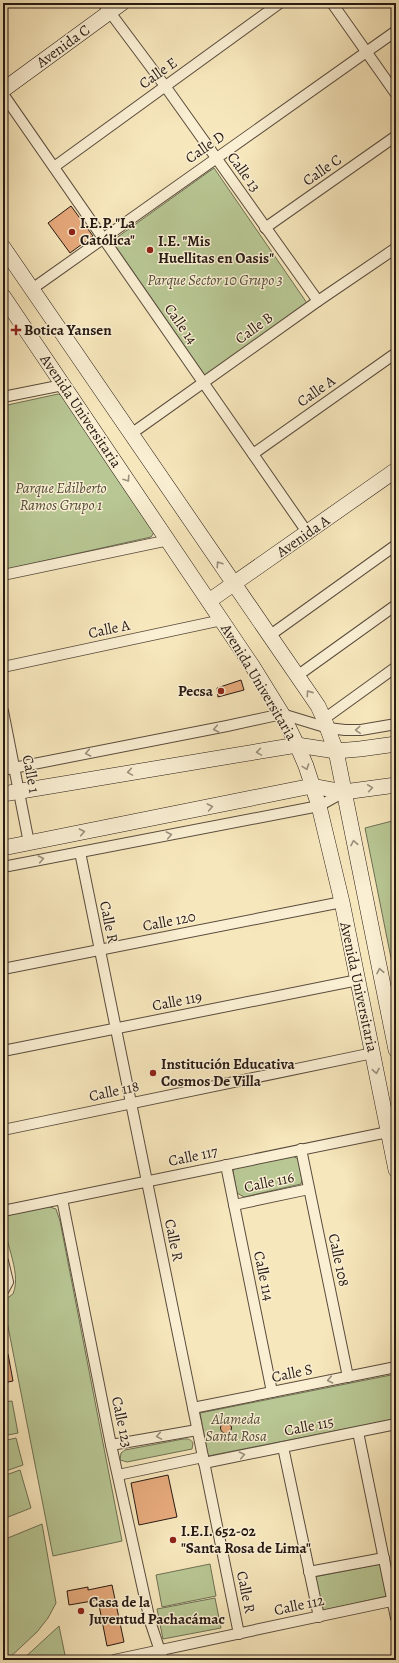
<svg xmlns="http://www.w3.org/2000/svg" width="399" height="1663" viewBox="0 0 399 1663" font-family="Alegreya,serif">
<rect width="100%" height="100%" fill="#f7e7bc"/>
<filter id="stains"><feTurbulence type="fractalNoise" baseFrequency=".005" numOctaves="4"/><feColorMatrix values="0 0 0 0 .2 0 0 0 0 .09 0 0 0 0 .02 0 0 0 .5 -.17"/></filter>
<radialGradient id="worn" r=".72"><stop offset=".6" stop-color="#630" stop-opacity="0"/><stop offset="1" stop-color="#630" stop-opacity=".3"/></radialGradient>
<g fill="#b8c794" stroke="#6f7054">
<polygon points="214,168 309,306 206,377 112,241"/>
<polygon points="58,394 64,396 154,531 153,534 151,537 3,570 3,406"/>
<polygon points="396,820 396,983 365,828"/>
<polygon points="293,1156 298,1159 302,1180 301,1184 244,1197 237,1193 233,1171 235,1167"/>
<path d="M47,1206l9,3 4,12 62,320 -69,15 -50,-255 10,-7c10,-24 -13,-57 -7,-78l4,-2z"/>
<polygon points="396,1374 396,1419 208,1456 200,1413"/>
<polygon points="12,1401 18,1433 3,1436 3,1402"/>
<polygon points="16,1438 23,1465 3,1472 3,1441"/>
<path d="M183,1439c4,0 7,-1 10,4l-1,6 -65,13 -7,-2 1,-7 4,-3z"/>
<polygon points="20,1470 31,1508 3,1519 3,1476"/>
<polygon points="42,1524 56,1603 48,1618 37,1632 7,1660 3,1660 3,1540"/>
<polygon points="210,1564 216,1596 162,1607 156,1575"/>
<polygon points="380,1564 387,1596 320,1611 314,1577"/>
<polygon points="215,1598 221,1628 163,1639 157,1609"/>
<polygon points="59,1626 66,1660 22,1660"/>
</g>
<g fill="#e7aa7c" stroke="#261913">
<polygon points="71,206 93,236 70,253 48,223"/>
<polygon points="241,680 244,690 218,697 217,688"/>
<polygon points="3,1354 8,1354 13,1381 3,1383"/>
<circle cx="226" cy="1428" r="5.5"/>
<polygon points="168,1475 177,1517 139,1525 131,1483"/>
<polygon points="112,1585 124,1642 107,1646 98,1600 69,1605 67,1591 88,1587 88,1590"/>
</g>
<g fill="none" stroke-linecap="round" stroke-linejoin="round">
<g stroke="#5a4c3d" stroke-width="12">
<g id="street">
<polyline points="103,3 165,86 318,301"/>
<polyline points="332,3 396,94"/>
<polyline points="3,94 307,532"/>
<polyline points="54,167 280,3"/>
<polyline points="265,228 396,136"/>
<polyline points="32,289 396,31"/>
<polyline points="3,397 63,385"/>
<polyline points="131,434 318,301 396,248"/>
<polyline points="253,454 396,353"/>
<polyline points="3,575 169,540"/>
<polyline points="269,636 396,545"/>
<polyline points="3,667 222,620"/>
<polyline points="297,676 396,605"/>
<polyline points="3,711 29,843"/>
<polyline points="324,719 396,667"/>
<polyline points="3,770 227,726 282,714 328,728 345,730 361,730 396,724"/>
<polyline points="80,852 239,1634"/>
<polyline points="3,867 319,806 344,792"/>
<polyline points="3,969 342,902"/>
<polyline points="3,1051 358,980"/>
<polyline points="3,1130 373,1053"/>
<polyline points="301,1149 348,1377"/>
<polyline points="226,1165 272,1392"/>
<polyline points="62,1199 111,1445 150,1621 163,1660"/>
<polyline points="234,1205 309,1189"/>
<polyline points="3,1211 388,1132"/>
<polyline points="3,1261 8,1282 3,1291"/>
<polyline points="193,1408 396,1367"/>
<polyline points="358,1432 396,1618"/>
<polyline points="111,1445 197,1430"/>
<polyline points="283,1447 319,1617"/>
<polyline points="204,1463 396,1424"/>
<polyline points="118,1475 203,1457"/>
<polyline points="309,1572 384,1558"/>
<polyline points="114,1660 396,1600"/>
</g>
</g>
<g stroke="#261913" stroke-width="16">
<g id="secondary">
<polyline points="3,90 122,3"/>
<polyline points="3,247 318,706 324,719 336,751 396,1050"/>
<polyline points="3,296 253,667 282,714 297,745 306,766 319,806 342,902 396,1170"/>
<polyline points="209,601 396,470"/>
<polyline points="3,794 297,745 336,751 360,749 396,744"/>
<polyline points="3,848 312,786 344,792 396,785"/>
</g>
</g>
<use href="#street" stroke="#faefd3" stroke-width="10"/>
<use href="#secondary" stroke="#faefd3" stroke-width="15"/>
</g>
<defs><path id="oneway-chevron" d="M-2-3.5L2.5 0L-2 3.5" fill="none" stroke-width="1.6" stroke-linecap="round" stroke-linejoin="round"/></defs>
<g stroke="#9b8f7d">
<use href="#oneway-chevron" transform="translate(127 479) rotate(56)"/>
<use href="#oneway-chevron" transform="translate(219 564) rotate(-124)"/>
<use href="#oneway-chevron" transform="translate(309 693) rotate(-125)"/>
<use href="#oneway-chevron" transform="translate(216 729) rotate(169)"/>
<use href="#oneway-chevron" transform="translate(358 730) rotate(176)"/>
<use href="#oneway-chevron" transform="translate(259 752) rotate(171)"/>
<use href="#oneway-chevron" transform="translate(88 753) rotate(169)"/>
<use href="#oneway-chevron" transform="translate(306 767) rotate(70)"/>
<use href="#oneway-chevron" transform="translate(130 772) rotate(171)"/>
<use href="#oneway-chevron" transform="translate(370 788) rotate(-8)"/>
<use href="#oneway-chevron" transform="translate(210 807) rotate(-11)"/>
<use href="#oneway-chevron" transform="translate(82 832) rotate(-11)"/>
<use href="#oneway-chevron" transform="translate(169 835) rotate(-11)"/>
<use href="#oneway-chevron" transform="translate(354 843) rotate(-101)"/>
<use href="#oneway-chevron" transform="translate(41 859) rotate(-11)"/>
<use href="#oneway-chevron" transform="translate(380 971) rotate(-101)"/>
<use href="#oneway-chevron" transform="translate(376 1071) rotate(79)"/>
<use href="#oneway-chevron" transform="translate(330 1380) rotate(168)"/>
<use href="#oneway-chevron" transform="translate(159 1436) rotate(170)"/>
<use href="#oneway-chevron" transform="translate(242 1455) rotate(-12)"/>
</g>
<g fill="#8f2418" stroke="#faefd3" stroke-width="1.5">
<circle cx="72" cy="232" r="4"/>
<circle cx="150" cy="250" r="4"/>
<path d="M14 324h4v4h4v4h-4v4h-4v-4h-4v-4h4z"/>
<circle cx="221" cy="691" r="4"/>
<circle cx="153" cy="1073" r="4"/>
<circle cx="173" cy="1540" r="4"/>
<circle cx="81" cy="1611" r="4"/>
</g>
<g text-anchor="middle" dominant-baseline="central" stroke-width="3" stroke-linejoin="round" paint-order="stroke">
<g font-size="15" fill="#261913" stroke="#faefd3">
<text transform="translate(63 46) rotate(-36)">Avenida C</text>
<text transform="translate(158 73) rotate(-35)">Calle E</text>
<text transform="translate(205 147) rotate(-35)">Calle D</text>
<text transform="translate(322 170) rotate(-35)">Calle C</text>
<text transform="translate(244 172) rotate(54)">Calle 13</text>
<text transform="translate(181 324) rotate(55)">Calle 14</text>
<text transform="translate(254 328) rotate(-36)">Calle B</text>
<text transform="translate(316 391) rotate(-35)">Calle A</text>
<text transform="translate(81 411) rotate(56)">Avenida Universitaria</text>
<text transform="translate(303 536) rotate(-35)">Avenida A</text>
<text transform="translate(109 629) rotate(-12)">Calle A</text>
<text transform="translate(259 682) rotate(59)">Avenida Universitaria</text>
<text transform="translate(31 774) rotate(79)">Calle 1</text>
<text transform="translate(169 921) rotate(-11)">Calle 120</text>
<text transform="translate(109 922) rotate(78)">Calle R</text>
<text transform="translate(359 987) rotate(78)">Avenida Universitaria</text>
<text transform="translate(177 1001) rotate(-11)">Calle 119</text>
<text transform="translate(114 1091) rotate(-12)">Calle 118</text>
<text transform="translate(193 1156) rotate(-12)">Calle 117</text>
<text transform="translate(269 1182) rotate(-12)">Calle 116</text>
<text transform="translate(174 1240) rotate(78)">Calle R</text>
<text transform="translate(339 1260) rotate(78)">Calle 108</text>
<text transform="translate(264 1276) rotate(78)">Calle 114</text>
<text transform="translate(292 1373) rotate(-12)">Calle S</text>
<text transform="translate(122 1422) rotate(78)">Calle 123</text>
<text transform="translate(309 1426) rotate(-11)">Calle 115</text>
<text transform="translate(246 1592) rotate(78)">Calle R</text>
<text transform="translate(299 1605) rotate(-12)">Calle 112</text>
</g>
<g font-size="15" font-weight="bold" fill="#261913" stroke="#faefd3" text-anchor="start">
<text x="80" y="223">I.E.P. "La<tspan x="80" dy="17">Católica"</tspan></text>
<text x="158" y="241">I.E. "Mis<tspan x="158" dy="17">Huellitas en Oasis"</tspan></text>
<text x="24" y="330">Botica Yansen</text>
<text x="213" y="691" text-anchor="end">Pecsa</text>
<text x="161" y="1064">Institución Educativa<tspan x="161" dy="17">Cosmos De Villa</tspan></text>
<text x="181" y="1531">I.E.I. 652-02<tspan x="181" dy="17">"Santa Rosa de Lima"</tspan></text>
<text x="89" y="1602">Casa de la<tspan x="89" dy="17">Juventud Pachacámac</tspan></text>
</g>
<g font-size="15" font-style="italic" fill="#524d3a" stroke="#faefd3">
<text x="215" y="280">Parque Sector 10 Grupo 3</text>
<text x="61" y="488">Parque Edilberto<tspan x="61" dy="17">Ramos Grupo 1</tspan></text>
<text x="236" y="1419">Alameda<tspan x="236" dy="17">Santa Rosa</tspan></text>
</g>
</g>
<rect width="399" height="1663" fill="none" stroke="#f7e7bc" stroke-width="16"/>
<rect x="4" y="4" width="391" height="1655" fill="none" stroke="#261913" stroke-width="2"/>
<rect x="8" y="8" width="383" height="1647" fill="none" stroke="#261913"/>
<rect width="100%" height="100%" filter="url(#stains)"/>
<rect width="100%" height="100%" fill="url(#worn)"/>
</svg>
